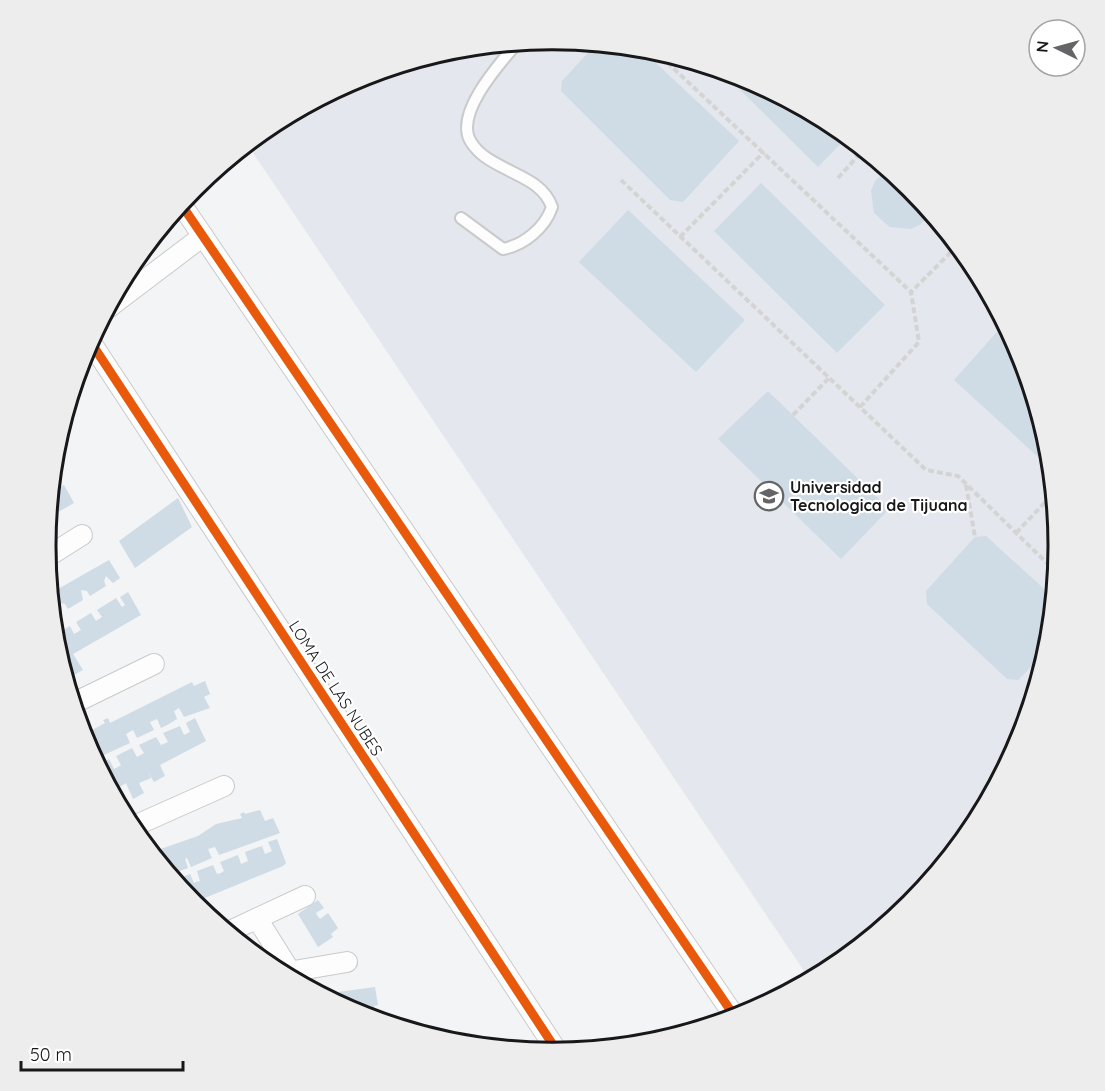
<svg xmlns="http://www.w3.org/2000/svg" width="1105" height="1091" viewBox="0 0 1105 1091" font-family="Quicksand,sans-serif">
<rect width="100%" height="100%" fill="#f3f4f5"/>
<polygon fill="#e4e7ed" points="553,39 652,49 747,78 834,125 911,188 974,264 1021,352 1049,447 1059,546 1049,645 1020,740 973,827 910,904 834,967 810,980 247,144 271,124 359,77 454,49"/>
<g fill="#cfdbe5">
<polygon points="597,43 640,48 739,141 683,202 670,200 561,91 562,81"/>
<polygon points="720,70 747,78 834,125 848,136 818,167"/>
<polygon points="888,169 911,188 931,212 921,224 911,229 890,227 874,213 871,191 875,181"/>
<polygon points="761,183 885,305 837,353 714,231"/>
<polygon points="628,210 745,320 696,372 579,262"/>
<polygon points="1005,323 1021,352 1049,447 1051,465 1049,467 954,380"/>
<polygon points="768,391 889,509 841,559 718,439"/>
<polygon points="64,485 74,503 53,515 56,520 51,522 49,517 51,495 53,498 59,498 56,489"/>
<polygon points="178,498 192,527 135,568 119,541"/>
<polygon points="986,536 1054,598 1047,651 1018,680 1007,679 927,604 926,591 975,537"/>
<polygon points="109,560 120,578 113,583 106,576 104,581 106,586 90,596 87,591 81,590 83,600 68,609 65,604 59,603 61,613 53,617 51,593"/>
<polygon points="128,592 141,615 73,654 83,670 72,676 63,662 61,663 54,630 59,628 61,631 70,626 74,634 81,630 76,622 91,613 96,621 102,617 97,610 113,600 116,598 122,607 125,605 120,597"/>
<polygon points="205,681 210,694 204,697 210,708 184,717 179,708 174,711 177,719 169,724 161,728 157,719 150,722 154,730 137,738 133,730 126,734 130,743 95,759 83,735 105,723 103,720 108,718 110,723 192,682 194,686"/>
<polygon points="195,718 206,741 160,765 165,776 154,782 148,772 151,778 139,783 144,793 133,799 126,783 115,790 114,787 110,788 98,765 109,759 114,769 118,767 121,765 116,756 132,748 137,757 144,753 139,745 156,737 161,745 168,742 163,733 180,726 184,735 190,732 186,723"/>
<polygon points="260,810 265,821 273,818 280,833 219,855 215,847 208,849 212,858 191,867 187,858 185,859 188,868 171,874 167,866 164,867 152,852 198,836 216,824 242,818 240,814 244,812 245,814"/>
<polygon points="277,839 286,863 283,866 195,902 175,880 190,874 194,883 196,882 200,881 197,871 213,865 217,874 221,873 224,871 220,862 238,855 241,864 248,861 245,852 262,846 265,854 272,851 268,842"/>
<polygon points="318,900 324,908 316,913 317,915 320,919 328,913 338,928 331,934 333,937 318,947 298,914"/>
<polygon points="375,987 378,1005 374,1006 375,1015 368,1016 357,1013 357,1008 349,1009 323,994"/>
</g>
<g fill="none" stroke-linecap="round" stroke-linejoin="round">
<g stroke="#c9cacb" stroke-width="14">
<path id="service" d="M461,218l42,31c21,-4 42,-21 49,-42 -7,-19 -22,-26 -40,-35 -15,-8 -32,-15 -41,-30 -18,-28 30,-80 47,-100"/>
</g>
<g stroke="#c9cacb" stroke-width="22">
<g id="minor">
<polyline points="181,204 735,1017"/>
<polyline points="108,308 203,236"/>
<polyline points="90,341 557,1051"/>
<polyline points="47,557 82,535"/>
<polyline points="74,703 154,664"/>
<polyline points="132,827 224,786"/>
<polyline points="258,920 290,971"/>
<polyline points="228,932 305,896"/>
<polyline points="282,973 347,962"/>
</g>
</g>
<g stroke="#d4d4d5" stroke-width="4" stroke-dasharray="6 3" stroke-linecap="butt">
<polyline points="654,50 911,292"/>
<polyline points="838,178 864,149"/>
<polyline points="621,180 926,470 958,476 1056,572"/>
<polyline points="680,237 764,152"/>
<polyline points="860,407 919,342 911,292 958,245"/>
<polyline points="793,415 829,378"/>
<polyline points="966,485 975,537"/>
<polyline points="1016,533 1054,493"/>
</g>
<use href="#service" stroke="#fdfdfe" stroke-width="10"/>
<use href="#minor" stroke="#fdfdfe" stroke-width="20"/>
<g stroke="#fff" stroke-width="13">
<g id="cycleway">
<polyline points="181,204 735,1017"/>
<polyline points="90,341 557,1051"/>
</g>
</g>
<use href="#cycleway" stroke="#e8590c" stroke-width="9"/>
</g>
<defs>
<g id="university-ring" transform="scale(1.5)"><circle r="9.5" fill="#fff" stroke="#656567" stroke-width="1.5"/><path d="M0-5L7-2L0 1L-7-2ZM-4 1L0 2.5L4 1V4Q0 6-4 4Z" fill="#656567"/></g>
</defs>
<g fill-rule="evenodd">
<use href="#university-ring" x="769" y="496"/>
</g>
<g text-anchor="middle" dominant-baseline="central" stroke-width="4.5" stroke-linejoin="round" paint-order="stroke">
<g font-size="16" font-weight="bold" fill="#18181a" stroke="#fff" text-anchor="start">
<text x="790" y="487">Universidad<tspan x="790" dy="18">Tecnologica de Tijuana</tspan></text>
</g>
<g font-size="16" fill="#18181a" stroke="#fff">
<text transform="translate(336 688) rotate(57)">LOMA DE LAS NUBES</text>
</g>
</g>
<path d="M0 0H1105V1091H0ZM56 546a496 496 0 1 1 992 0a496 496 0 1 1-992 0Z" fill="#ededed" fill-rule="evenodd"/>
<path fill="none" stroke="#18181a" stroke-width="3" d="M56 546a496 496 0 1 1 992 0a496 496 0 1 1-992 0Z"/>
<g transform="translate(1057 48) rotate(275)"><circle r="28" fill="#ffffff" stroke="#a3a3a3" stroke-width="1.5"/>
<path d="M0-4.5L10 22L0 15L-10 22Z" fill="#656567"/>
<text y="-9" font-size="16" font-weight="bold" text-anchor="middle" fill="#18181a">N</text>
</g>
<path d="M21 1061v9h162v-9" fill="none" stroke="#18181a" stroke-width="3"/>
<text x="30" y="1061" font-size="18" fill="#18181a" stroke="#ffffff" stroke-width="4.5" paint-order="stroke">50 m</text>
</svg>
